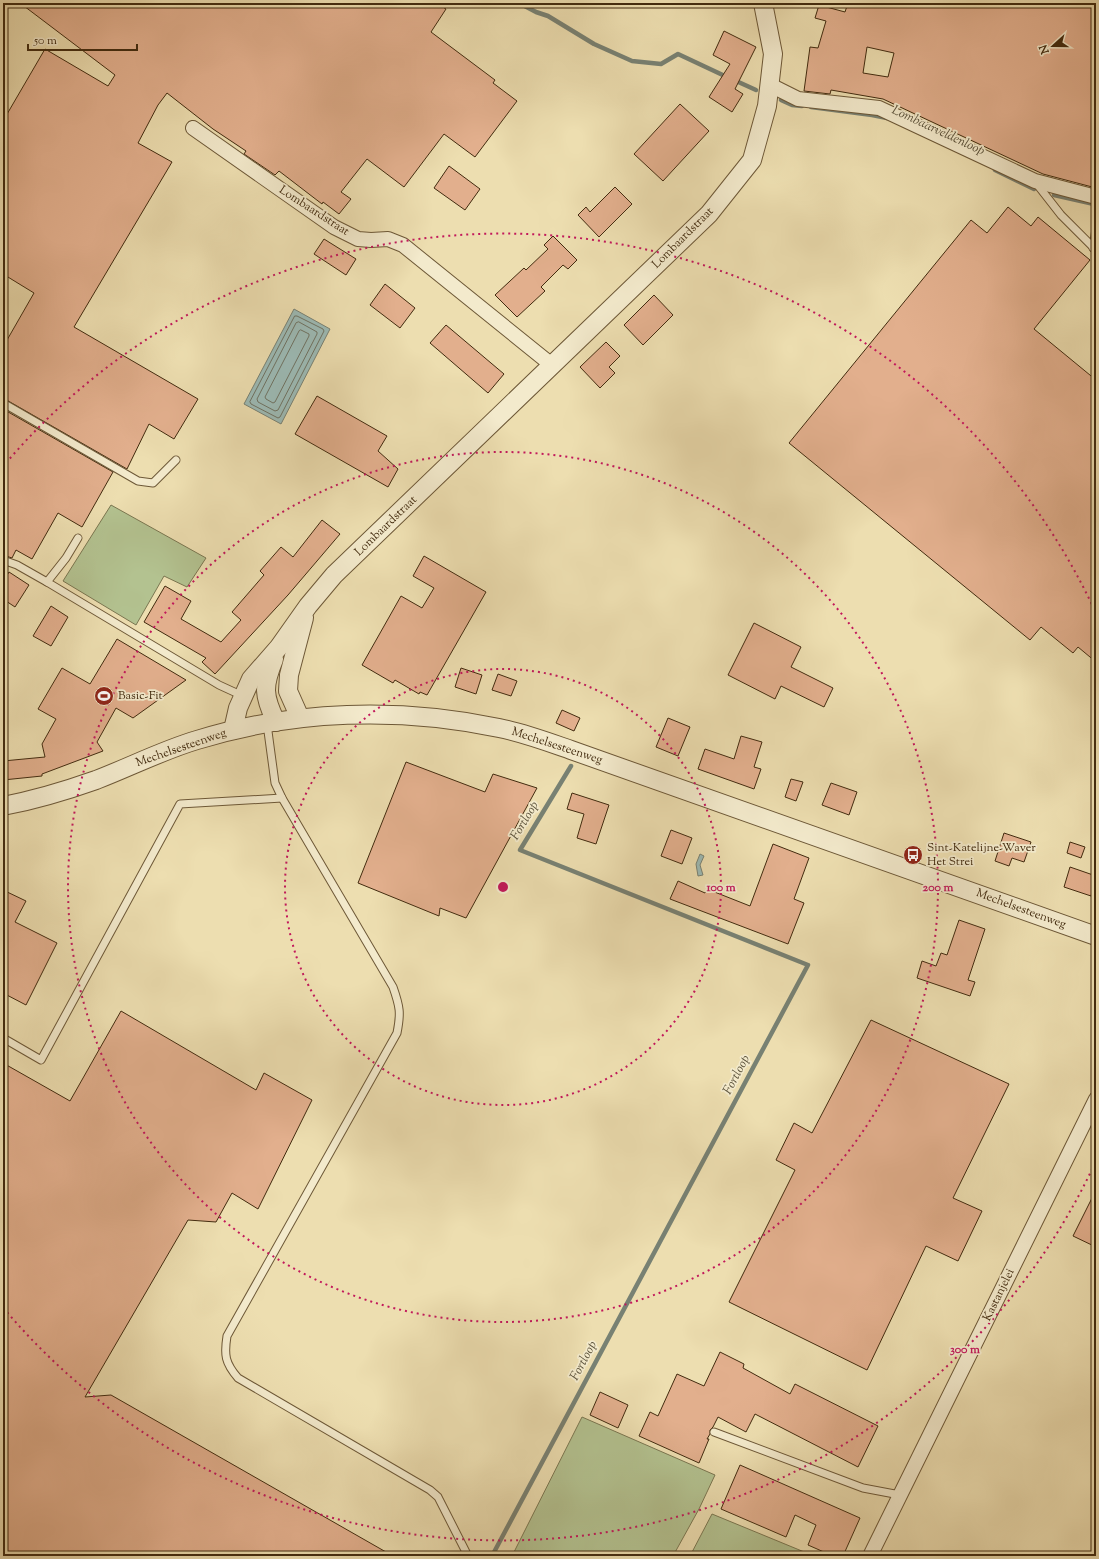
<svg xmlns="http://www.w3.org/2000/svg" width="1099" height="1559" viewBox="0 0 1099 1559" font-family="'Sorts Mill Goudy',serif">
<rect width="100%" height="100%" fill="#eddeb0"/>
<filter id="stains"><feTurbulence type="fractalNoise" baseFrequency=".005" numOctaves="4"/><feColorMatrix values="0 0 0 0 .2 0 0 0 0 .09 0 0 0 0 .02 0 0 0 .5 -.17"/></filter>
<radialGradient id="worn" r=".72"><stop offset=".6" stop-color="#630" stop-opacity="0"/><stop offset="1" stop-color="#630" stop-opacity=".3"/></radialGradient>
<g fill="#b3c290" stroke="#7a7650">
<polygon points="111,505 206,558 187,587 164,576 136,625 63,581"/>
<polygon points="582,1417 715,1475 699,1509 673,1556 512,1556"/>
<polygon points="712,1514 814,1556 690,1556"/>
</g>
<g fill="#9cbab5" stroke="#788173">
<polygon points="294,309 330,329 281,424 244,404"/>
<polygon points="700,854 704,856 700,865 703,875 698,876 696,864"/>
</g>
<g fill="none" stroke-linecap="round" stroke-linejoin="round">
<g stroke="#6f7262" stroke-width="1">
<polygon points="295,316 297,316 323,329 324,331 280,417 278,418 251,404 250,402"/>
<polygon points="299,322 317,332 317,334 278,410 275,411 258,402 257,399 296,323"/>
<polygon points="301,330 309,334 309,336 275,402 273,403 266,399 265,397 299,331"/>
</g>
<g stroke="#788173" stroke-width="4.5">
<polyline points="519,3 536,12 548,16 594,44 632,61 661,64 678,54 727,77"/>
<polyline points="734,80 756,90"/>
<polyline points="781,100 792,105 802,106"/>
<polyline points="811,107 872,115 887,118"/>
<polyline points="995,170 1034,189"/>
<polyline points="1054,195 1094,204"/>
<polyline points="492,1556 808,965 520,850 571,766"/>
</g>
</g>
<g fill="#e2af8d" stroke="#422b0f" fill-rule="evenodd">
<polygon points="20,3 436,3 446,9 431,32 495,80 493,83 517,101 475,157 444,134 404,187 367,159 341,192 351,199 339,214 323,202 322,204 279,171 275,175 244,154 246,151 213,129 167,93 158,105 138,143 172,162 74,327 198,399 174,439 149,424 127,469 3,398 3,347 34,293 3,274 3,121 45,49 108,86 115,75"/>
<path d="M848,3h248v185l-53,-14 -160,-75 -52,-9 -1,4 -26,-3 6,-44 8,1 8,-27 -11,-3 4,-13 26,7zM867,47l27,6 -6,24 -25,-4z"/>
<polygon points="724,31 756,47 735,89 743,94 732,112 709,97 730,64 713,55"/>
<polygon points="680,104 709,131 663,181 634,154"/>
<polygon points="449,166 480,189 465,210 434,188"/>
<polygon points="615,187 632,204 599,237 578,215 586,207 590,212"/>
<polygon points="1008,207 1031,226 1038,217 1090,260 1034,329 1096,380 1096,662 1078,647 1073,653 1041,627 1030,640 789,443 971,220 987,233"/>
<polygon points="553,236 577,260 568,269 563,265 541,287 545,291 517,317 495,295 524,268 526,270 548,249 544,245"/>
<polygon points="324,239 356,259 346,275 314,254"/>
<polygon points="385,284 415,308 400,328 370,305"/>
<polygon points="654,295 673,315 643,345 624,325"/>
<polygon points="446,325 504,374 488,393 430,343"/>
<polygon points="606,342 620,356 609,367 615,373 600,388 580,367"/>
<polygon points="317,396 387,436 378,451 398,469 388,487 295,434"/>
<polygon points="3,409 113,472 82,527 58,513 32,559 16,550 12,558 3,555"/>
<polygon points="322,520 340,534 288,595 215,674 202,662 206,658 144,622 165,586 191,601 181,619 221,642 241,620 232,612 264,575 260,571 281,547 293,557"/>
<polygon points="424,556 486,592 427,695 420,692 419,694 395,680 393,683 362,665 401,596 422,608 434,588 413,576"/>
<polygon points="9,572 29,585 15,607 3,599 3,582"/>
<polygon points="51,606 68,617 51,646 33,636"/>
<polygon points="754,623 801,647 791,667 833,688 824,707 781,686 775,699 728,675"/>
<polygon points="117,639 186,680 133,718 116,708 97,742 103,751 42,774 42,776 3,780 3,761 45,757 42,744 56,719 38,709 62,668 90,684"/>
<polygon points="461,668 482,675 476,694 455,687"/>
<polygon points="498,674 517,681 511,696 492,690"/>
<polygon points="562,710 580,718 574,731 556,723"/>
<polygon points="668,718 690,727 678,756 656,747"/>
<polygon points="741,736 762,742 754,767 761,769 754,789 698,769 705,749 734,759"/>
<polygon points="406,762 485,792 493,774 537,788 466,918 440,908 439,916 358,883"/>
<polygon points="791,779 803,782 796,801 785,797"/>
<polygon points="831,783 857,792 849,815 822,805"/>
<polygon points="572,793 609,805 596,844 577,838 584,814 567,809"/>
<polygon points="671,830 692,838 682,864 661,856"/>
<polygon points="1004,833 1031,842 1024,862 1012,858 1009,866 995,861"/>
<polygon points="1070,842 1085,847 1081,858 1067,853"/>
<polygon points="773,844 809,858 794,899 804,903 788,944 670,899 678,881 705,893 707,889 750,906"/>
<polygon points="1070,867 1096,876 1091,896 1064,887"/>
<polygon points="3,890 26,901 15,922 57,943 26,1005 3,993"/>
<polygon points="959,920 985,929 968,980 975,982 970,996 917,978 922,961 936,966 941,953 947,955"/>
<polygon points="121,1011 256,1090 264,1073 312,1100 258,1209 232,1193 216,1222 188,1220 85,1397 111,1395 393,1556 3,1556 3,1063 70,1101"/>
<polygon points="871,1020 1009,1084 953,1198 982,1211 958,1261 926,1246 867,1370 729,1302 795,1170 776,1160 794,1123 812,1133"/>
<polygon points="1096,1190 1096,1247 1073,1236"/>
<polygon points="720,1352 744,1364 743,1368 790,1394 795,1384 878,1426 858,1467 755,1414 746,1432 718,1417 713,1427 710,1430 710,1434 707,1439 709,1439 699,1463 639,1436 650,1412 658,1416 677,1374 704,1386"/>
<polygon points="600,1392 628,1405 618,1428 590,1415"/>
<polygon points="740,1465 860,1518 843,1556 833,1556 808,1545 816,1525 795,1515 786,1537 721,1509"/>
</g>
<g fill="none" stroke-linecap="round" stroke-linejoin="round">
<g stroke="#6d5837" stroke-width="9">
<g id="service">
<polyline points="1036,183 1061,215 1096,250"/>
<polyline points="1093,248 1096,229"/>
<polyline points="3,403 138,481 153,483 176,460"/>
<polyline points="78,538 66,558 47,582 219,685 243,696"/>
<polyline points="3,560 17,565 47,582"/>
<path d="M267,724l8,59 7,15 111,189c7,20 8,26 4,46l-170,303c-3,19 -2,27 11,42l192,112 8,7 30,59"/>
<polyline points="3,1038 41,1060 180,804 282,798"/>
<polyline points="714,1432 863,1488 900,1495"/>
</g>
</g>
<g stroke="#6d5837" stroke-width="16">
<g id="minor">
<polyline points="770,85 798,99 879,108 1035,181 1096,197"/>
<polyline points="193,128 334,227 358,239 371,240 388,239 403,245 553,366"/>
<polyline points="870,1556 1096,1099"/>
</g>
</g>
<g stroke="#6d5837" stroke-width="20">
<g id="tertiary">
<path d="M274,659c-11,27 -11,36 2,63"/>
<polyline points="300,718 288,691 289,675 304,618"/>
<polyline points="233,730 238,708 251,679 279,647 308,606 334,575 709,214 752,160 767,106 773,54 763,3"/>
<path d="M3,806c32,-6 62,-15 93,-26 34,-13 67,-30 101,-40 97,-30 203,-33 302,-12 25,5 49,14 72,22l525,186"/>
</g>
</g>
<use href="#service" stroke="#f3eacc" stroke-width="7"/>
<use href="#minor" stroke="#f3eacc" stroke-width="14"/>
<use href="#tertiary" stroke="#f3eacc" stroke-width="18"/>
</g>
<g fill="none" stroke="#c2185b" stroke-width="2" stroke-dasharray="2 4">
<circle cx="503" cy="887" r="218"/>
<circle cx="503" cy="887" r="435"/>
<path d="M1095 1163A653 653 0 0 1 6 1311M6 463A653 653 0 0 1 1095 611"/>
</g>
<defs>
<g id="stadium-disc" transform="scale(1)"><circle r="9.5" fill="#8f2418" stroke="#f3eacc"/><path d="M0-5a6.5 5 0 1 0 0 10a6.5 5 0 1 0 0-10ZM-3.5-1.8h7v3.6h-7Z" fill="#fff"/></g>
<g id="bus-disc" transform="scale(1)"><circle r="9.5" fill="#8f2418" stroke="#f3eacc"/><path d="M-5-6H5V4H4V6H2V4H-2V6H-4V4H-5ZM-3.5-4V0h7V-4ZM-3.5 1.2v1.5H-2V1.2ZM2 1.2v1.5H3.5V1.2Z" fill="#fff"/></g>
</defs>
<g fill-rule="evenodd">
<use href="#stadium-disc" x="104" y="696"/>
<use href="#bus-disc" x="913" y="855"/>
</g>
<g text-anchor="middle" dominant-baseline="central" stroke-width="3.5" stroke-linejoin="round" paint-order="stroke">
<g font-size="12" fill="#422b0f" stroke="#f3eacc">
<text transform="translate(314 211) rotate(33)">Lombaardstraat</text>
<text transform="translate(683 238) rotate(-45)">Lombaardstraat</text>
<text transform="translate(386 526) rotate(-44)">Lombaardstraat</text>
<text transform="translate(557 746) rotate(18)">Mechelsesteenweg</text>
<text transform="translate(181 748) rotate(-19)">Mechelsesteenweg</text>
<text transform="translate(1021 909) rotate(20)">Mechelsesteenweg</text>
<text transform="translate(999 1295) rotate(-64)">Kastanjelei</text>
</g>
<g font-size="12" fill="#422b0f" stroke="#f3eacc" text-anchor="start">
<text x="118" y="696">Basic-Fit</text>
<text x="927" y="848">Sint-Katelijne-Waver<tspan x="927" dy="14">Het Strei</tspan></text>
</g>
<g font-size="13" font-style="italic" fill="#584f38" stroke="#f3eacc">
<text transform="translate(938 131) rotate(25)">Lombaarveldenloop</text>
<text transform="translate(525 821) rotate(-59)">Fortloop</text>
<text transform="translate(737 1075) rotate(-62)">Fortloop</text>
<text transform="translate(584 1361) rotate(-62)">Fortloop</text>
</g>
</g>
<circle cx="503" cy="887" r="6" fill="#c2185b" stroke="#f3eacc" stroke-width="2"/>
<g font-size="12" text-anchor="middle" font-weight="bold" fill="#c2185b" stroke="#f3eacc" stroke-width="3.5" stroke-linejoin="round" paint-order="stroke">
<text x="721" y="891">100 m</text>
<text x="938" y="891">200 m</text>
<text x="965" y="1353">300 m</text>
</g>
<rect width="1099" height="1559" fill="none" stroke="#eddeb0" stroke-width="16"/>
<rect x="4" y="4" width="1091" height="1551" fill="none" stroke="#422b0f" stroke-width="2"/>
<rect x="8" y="8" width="1083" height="1543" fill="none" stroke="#422b0f"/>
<g transform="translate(1053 46) rotate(249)" stroke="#f3eacc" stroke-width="3" paint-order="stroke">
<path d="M0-3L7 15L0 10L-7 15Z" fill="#422b0f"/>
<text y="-6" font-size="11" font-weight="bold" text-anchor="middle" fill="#422b0f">N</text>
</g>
<path d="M28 44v6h109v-6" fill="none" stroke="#422b0f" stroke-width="2"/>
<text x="34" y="44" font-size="12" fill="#422b0f" stroke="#f3eacc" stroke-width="3" paint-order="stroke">50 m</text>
<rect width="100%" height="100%" filter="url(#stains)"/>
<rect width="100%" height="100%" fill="url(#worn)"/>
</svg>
